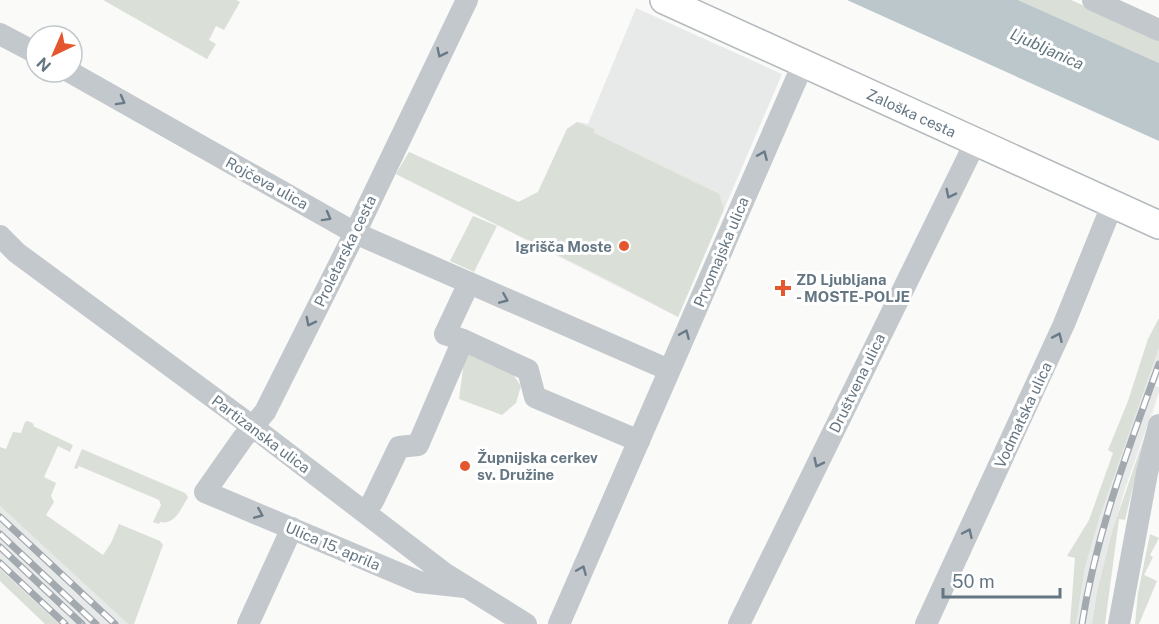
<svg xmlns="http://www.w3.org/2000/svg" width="1159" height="624" viewBox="0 0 1159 624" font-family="'Public Sans',sans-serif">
<rect width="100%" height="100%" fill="#fafaf8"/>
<g fill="#e8e9e9">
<polygon points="636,8 782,74 678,317 396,174 409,152 518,202 538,192 567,129 577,122 588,124"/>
<polygon points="1159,348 1159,376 1155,386 1159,387 1159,392 1124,492 1097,591 1092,624 1076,624 1085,568 1099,519"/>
<polygon points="0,506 128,624 59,624 0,569"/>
</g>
<g fill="#dadfd7">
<polygon points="103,0 236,0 240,2 224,30 216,26 209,40 216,44 207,59"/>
<polygon points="1018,0 1071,0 1159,39 1159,63"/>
<polygon points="577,122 594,129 594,133 719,194 724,209 678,317 616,284 396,174 409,152 519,202 538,192 567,129"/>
<polygon points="473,216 497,226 474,272 450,261"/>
<polygon points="1159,318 1159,348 1099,519 1085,568 1076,624 1070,624 1075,558 1067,556 1089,520 1113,453 1108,450 1128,401 1148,339"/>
<polygon points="465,353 512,373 521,386 516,403 502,415 459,399"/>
<polygon points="1159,394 1145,437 1125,520 1119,519 1105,624 1092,624 1097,591 1113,529"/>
<polygon points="28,421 34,424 33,426 73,445 70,452 58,446 44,477 56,483 51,496 54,502 46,515 103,555 111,543 119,524 160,541 163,545 134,624 128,624 0,506 0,447 6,449 13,432 21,433 25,422"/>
<path d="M82,449l103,44 3,4 -1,2c-7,11 -12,26 -27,23l-1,2 -6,-2 8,-17 -2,-5 -80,-34 -2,3 -3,-1z"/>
<polygon points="1150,534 1159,538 1150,555 1153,557 1144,575 1157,581 1139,624 1135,624 1138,593"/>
<polygon points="0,569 59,624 45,624 0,581"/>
</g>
<polygon fill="#bbc7cb" points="847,0 1018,0 1159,63 1159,141"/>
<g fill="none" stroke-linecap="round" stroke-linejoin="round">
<g stroke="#b5babe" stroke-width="30">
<g id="major">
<path id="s1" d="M664,0l495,225"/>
</g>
</g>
<g stroke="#c3c8cc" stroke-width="22">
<polyline points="1093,0 1159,30"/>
<polyline points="0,34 36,53"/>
<polyline points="70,72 355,233 669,370"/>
<polyline points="0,236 17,253 253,427 444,573 526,624"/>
<polyline points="463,340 528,370 535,397 639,441"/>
<polyline points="365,512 373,501 399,447 418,445 463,340 445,334 469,283"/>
<polyline points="465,587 419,582 205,492 243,438 265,412 355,233 467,0"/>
<polyline points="248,624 292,528"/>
<polyline points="559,624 803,64"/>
<polyline points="739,624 976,141"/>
<polyline points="926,624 1064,324 1113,203"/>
<polyline points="1119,624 1147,473 1159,425"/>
</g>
<use href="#major" stroke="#fff" stroke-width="27"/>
<g stroke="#a2aab0" stroke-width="7">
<g id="rail">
<polyline points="0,517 115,624"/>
<polyline points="0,534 96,624"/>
<polyline points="0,547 82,624"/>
<polyline points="0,563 65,624"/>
<path d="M1082,624c14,-90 46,-175 77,-260"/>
</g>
</g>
<use href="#rail" stroke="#fff" stroke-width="4.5" stroke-dasharray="14" stroke-linecap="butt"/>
</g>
<defs><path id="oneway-chevron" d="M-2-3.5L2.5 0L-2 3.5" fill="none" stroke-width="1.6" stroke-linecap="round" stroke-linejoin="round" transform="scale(1.5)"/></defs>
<g stroke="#6a7a87">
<use href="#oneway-chevron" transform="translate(441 53) rotate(116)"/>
<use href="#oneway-chevron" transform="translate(121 101) rotate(29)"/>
<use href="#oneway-chevron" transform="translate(763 155) rotate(-67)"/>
<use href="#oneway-chevron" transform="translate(950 194) rotate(116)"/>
<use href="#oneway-chevron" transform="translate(327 217) rotate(29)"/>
<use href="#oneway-chevron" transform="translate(504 299) rotate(23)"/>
<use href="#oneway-chevron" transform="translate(310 322) rotate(117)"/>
<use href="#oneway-chevron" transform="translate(685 334) rotate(-67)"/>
<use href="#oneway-chevron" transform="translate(1058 337) rotate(-66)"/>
<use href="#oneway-chevron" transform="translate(818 463) rotate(116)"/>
<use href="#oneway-chevron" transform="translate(259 514) rotate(23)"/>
<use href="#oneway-chevron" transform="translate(968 533) rotate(-65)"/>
<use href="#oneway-chevron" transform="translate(582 570) rotate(-67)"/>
</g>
<g fill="#e4572e" stroke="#fff" stroke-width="2">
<circle cx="624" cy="246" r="6"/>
<path d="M780 279h6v6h6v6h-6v6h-6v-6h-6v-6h6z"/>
<circle cx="465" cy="466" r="6"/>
</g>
<g text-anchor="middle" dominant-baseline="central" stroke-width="6" stroke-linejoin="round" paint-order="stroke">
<g font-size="15" fill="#657683" stroke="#fff">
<text stroke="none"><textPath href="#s1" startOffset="272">Zaloška cesta</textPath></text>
<text transform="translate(267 183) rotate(29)">Rojčeva ulica</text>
<text transform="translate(345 251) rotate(-64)">Proletarska cesta</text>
<text transform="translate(721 252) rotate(-67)">Prvomajska ulica</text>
<text transform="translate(857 383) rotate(-64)">Društvena ulica</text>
<text transform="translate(1023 415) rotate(-65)">Vodmatska ulica</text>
<text transform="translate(261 434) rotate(37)">Partizanska ulica</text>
<text transform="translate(333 546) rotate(23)">Ulica 15. aprila</text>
</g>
<g font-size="15" font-weight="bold" fill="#657683" stroke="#fff" text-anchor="start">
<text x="612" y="246" text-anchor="end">Igrišča Moste</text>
<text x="796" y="279">ZD Ljubljana<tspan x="796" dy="17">- MOSTE-POLJE</tspan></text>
<text x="477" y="457">Župnijska cerkev<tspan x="477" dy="17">sv. Družine</tspan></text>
</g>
<g font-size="16" font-style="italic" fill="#60757c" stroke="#fff">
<text transform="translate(1047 49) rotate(24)">Ljubljanica</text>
</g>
</g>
<g transform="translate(54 54) rotate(224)"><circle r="28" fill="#ffffff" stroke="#c1c8cd" stroke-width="1.5"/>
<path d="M0-4.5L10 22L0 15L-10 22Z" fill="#e4572e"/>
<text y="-9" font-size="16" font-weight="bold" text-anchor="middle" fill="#657683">N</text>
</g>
<path d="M943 588v9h117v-9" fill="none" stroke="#657683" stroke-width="3"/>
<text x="952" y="588" font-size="18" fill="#657683" stroke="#ffffff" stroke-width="4.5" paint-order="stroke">50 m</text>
</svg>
